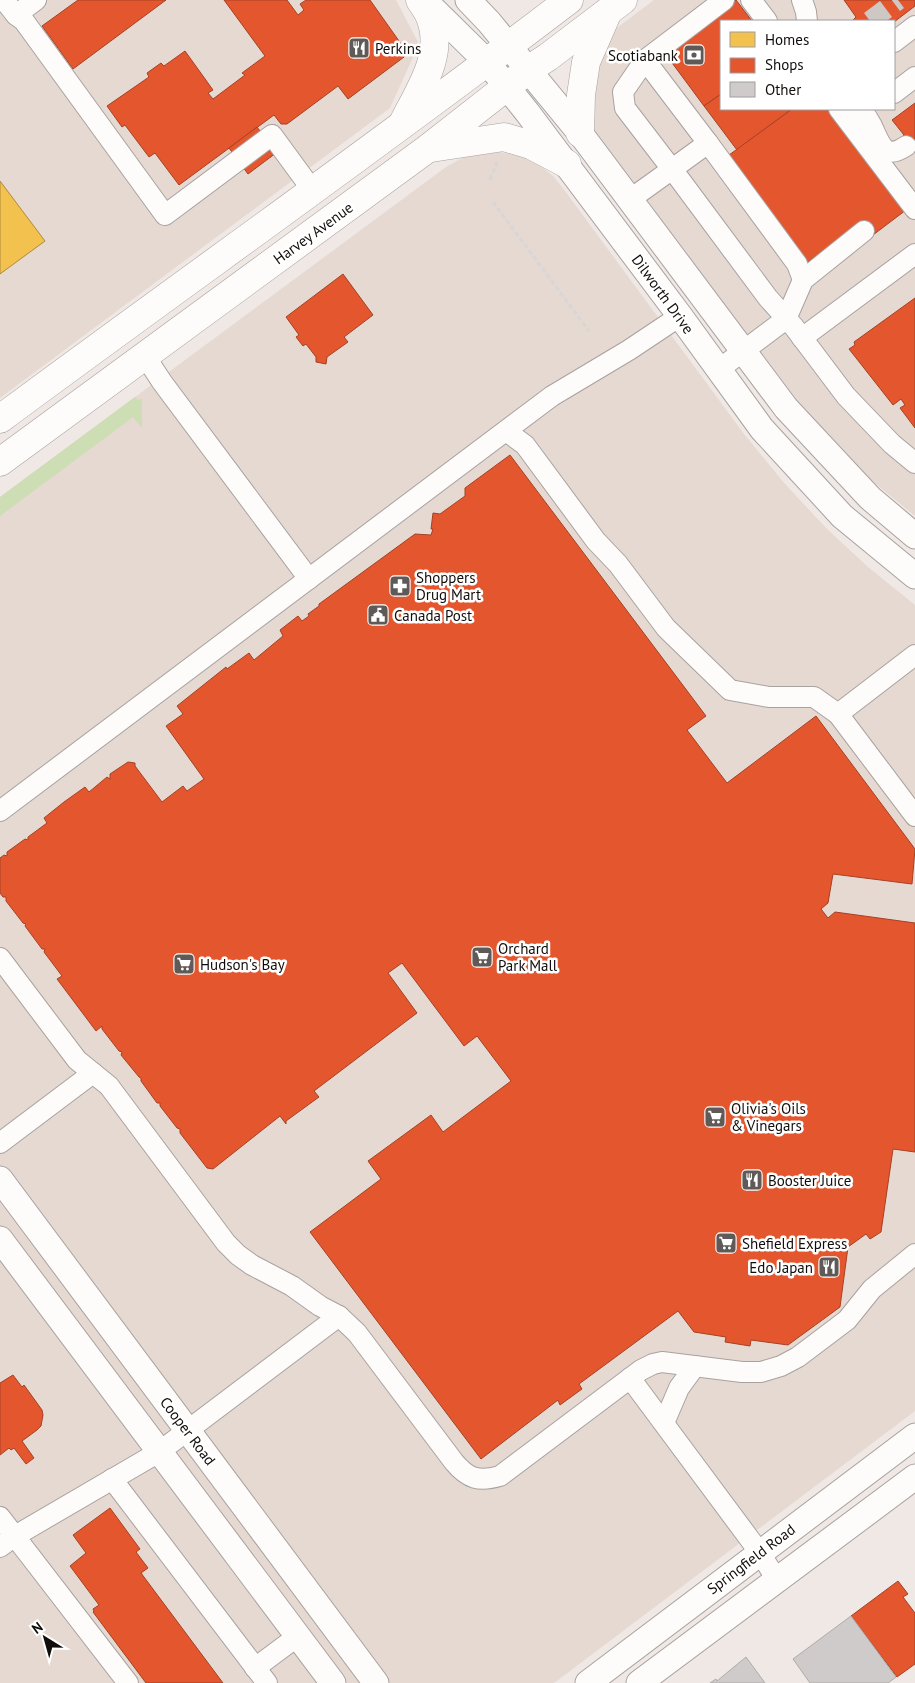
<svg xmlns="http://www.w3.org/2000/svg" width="915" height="1683" viewBox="0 0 915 1683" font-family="'PT Sans',sans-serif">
<rect width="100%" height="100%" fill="#efe8e4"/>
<g fill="#e6d9d2" fill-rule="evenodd">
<polygon points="0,0 396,0 419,44 390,108 0,398"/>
<path d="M654,0h261v516l-73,-60 -95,-115 -161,-217 4,-59 24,-35zM721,21h173v88h-173z"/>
<polygon points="500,152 523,157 539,165 553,176 565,191 744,434 785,484 827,529 868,567 915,605 915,1411 554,1683 0,1683 0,497 446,167 464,157"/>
</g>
<polygon fill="#cdddb4" points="135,397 138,400 142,399 142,428 133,417 0,516 0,497"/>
<polygon fill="#f2c14e" stroke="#ae8b3a" points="0,181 45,241 0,274"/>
<g fill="#e4572e" stroke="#a54124">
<polygon points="78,0 166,0 73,69 42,26"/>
<polygon points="224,0 287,0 298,15 304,10 300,4 306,0 370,0 404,48 404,57 348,99 338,86 287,124 281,124 274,115 179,185 155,153 149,157 125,125 122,127 107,106 149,77 147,73 161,63 164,66 185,51 213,90 208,93 213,99 245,75 242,73 265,56"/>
<polygon points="735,0 736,0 752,21 721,21 721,94 704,106 664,52"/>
<polygon points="844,0 915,0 915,6 894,22 852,21 856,17"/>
<polygon points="721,94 721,109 792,109 737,150 704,106"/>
<polygon points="915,103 915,150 900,139 904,135 892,120"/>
<polygon points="792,109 830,109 906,210 869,238 859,224 805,264 725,158"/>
<polygon points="257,127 276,153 248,174 229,148"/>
<polygon points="343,274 373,315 344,337 348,342 327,357 326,364 316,362 316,357 306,344 303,346 296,337 299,335 286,317"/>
<polygon points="915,298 915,428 900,408 905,405 901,399 893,405 849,349 855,345 854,342"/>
<polygon points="510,455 706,716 687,730 727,783 816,716 915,849 912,884 833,874 828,903 821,909 828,918 835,912 915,923 915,1152 893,1149 881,1232 870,1239 866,1234 848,1247 840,1307 788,1345 751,1340 750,1346 725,1342 726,1337 694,1332 678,1311 579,1384 582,1389 560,1405 558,1400 481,1459 310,1232 381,1179 368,1161 431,1115 443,1132 511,1081 477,1036 464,1046 402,963 388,973 417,1013 314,1091 319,1097 286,1121 286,1124 280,1116 213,1169 207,1168 180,1133 180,1129 177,1128 160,1106 160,1103 157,1103 141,1081 141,1078 139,1077 121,1055 122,1052 119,1051 102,1029 102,1026 96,1031 57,979 62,976 44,952 45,949 42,949 25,926 26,924 23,923 6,901 6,897 3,897 0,893 0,858 4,855 7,856 7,852 25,839 28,840 28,837 47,823 44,818 64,802 85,787 89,792 107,777 110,779 110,774 128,762 135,763 135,766 162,802 183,786 187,791 204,779 166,726 183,714 177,706 226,667 227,669 249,653 254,660 283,636 280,630 298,616 302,621 309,616 308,614 319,606 319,604 415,534 431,535 433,529 431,529 433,513 440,514 465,496 465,488"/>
<polygon points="13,1375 22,1387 24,1385 42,1410 43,1415 41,1426 37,1430 22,1441 34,1458 26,1464 14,1448 11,1450 9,1448 0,1455 0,1383"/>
<polygon points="110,1508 140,1549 136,1552 148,1568 141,1573 223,1683 146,1683 93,1612 94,1611 93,1609 99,1605 70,1566 86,1553 73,1535"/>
<polygon points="898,1581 908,1594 903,1597 915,1613 915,1664 897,1677 851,1616"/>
</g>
<g fill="#cfcbcb" stroke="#afabab">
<polygon points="851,1616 896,1677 888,1683 810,1683 793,1659"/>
<polygon points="746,1657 765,1683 710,1683 716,1679 717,1681"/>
</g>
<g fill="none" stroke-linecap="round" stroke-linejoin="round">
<polyline stroke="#cec7c3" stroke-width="20" stroke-dasharray="20 10" stroke-linecap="butt" points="870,21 898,0"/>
<g stroke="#a8a29f" stroke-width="22">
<g id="minor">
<polyline points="4,0 16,15 24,21 165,215 272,135 313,191"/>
<polyline points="751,0 767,21"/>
<polyline points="802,0 806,12 807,21"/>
<polyline points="16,15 36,0"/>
<polyline points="894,42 915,26"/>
<polyline points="645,60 724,0"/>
<polyline points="894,93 915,77"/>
<polyline points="839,109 915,209"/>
<path d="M861,109c4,5 8,11 11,17 8,17 12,35 34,20"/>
<polyline points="708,143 797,264 803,280"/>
<path d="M629,200c27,-19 53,-38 79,-57l-63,-83 -22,32 2,16 56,73 87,117 26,29 52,69 46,48 23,19"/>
<polyline points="802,338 915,254"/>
<polyline points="145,356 162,382 309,579"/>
<polyline points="718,370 786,319 803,280 864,231"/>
<polyline points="506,431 525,445 596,541 618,564 666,628 730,690 769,697 814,697 838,714 915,816"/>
<polyline points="838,714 915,655"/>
<polyline points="0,811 552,396 629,350 680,316"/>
<path d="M0,958l77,102 32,26 117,157 12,12 14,10 40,21 28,20 19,10 18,17 97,129c14,17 25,20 46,14l141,-106 12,-6 9,-2 80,10h19l20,-6 17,-9 49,-37 25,-31 43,-35"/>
<polyline points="0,1143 93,1073"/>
<polyline points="630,1378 760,1553 777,1580"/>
<polyline points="664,1423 679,1388 695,1366"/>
<polyline points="112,1479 267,1683"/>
<polyline points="0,1517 128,1683"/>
<polyline points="0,1547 15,1536 159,1452 339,1316"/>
<polyline points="255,1668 298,1636"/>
</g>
</g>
<g stroke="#a8a29f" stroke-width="27">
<g id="major">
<polyline points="424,0 487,62 527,112 680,316 762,429 842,516 915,576"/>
<polyline points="468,0 489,22 580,133 786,408 870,498 915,536"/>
<polyline points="0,1179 376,1683"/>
<polyline points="0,1239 333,1683"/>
<polyline points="588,1683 915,1436"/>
<polyline points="639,1683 915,1477"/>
</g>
</g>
<g stroke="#a8a29f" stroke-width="29">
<g id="highway">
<path d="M404,121c16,-32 41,-67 26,-104 -2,-6 -7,-12 -10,-17"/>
<polyline points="580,133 581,95 586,62 607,14"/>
<polyline points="431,148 504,137 531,145 567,164"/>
<path d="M0,419c189,-140 382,-276 569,-419"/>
<polyline points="0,462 427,149 528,70 548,57 623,0"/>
</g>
</g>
<g stroke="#d8d6d6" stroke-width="3" stroke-dasharray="5 2.5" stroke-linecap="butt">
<polyline points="490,180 498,160"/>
<polyline points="493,202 589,331"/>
</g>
<use href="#minor" stroke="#fdfcfb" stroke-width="20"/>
<use href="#major" stroke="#fdfcfb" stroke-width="25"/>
<use href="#highway" stroke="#fdfcfb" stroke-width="28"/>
</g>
<defs>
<g id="restaurant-square" transform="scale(1.125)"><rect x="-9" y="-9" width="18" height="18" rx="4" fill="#5f5a57" stroke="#fff"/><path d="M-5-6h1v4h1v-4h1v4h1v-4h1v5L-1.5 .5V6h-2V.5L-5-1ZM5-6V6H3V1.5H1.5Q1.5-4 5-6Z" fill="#fff"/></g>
<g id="bank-square" transform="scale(1.125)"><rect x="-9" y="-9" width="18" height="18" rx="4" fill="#5f5a57" stroke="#fff"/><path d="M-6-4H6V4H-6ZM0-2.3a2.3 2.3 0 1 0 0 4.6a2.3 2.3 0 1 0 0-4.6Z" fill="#fff"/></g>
<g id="pharmacy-square" transform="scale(1.125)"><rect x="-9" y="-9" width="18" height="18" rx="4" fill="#5f5a57" stroke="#fff"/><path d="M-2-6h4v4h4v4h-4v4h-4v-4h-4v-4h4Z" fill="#fff"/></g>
<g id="civic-square" transform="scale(1.125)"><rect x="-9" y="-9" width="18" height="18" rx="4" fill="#5f5a57" stroke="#fff"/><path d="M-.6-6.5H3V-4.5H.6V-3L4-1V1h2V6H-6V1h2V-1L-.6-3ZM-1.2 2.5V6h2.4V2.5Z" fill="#fff"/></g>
<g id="supermarket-square" transform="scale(1.125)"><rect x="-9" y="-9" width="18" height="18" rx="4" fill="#5f5a57" stroke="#fff"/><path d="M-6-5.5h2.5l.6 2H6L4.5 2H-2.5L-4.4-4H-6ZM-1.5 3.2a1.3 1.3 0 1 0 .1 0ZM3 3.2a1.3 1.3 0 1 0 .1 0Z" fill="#fff"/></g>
</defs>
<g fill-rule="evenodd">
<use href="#restaurant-square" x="359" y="48"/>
<use href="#bank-square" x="694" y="55"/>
<use href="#pharmacy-square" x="400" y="586"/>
<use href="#civic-square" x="378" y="615"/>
<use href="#supermarket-square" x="482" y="957"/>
<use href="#supermarket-square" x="184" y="964"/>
<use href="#supermarket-square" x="715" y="1117"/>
<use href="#restaurant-square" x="752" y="1180"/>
<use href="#supermarket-square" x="726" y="1243"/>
<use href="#restaurant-square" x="829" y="1267"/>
</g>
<g text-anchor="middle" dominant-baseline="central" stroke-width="5" stroke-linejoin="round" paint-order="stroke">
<g font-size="15" fill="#110d0b" stroke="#fff" text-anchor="start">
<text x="375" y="48">Perkins</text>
<text x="678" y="55" text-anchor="end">Scotiabank</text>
<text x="416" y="577">Shoppers<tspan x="416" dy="17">Drug Mart</tspan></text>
<text x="394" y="615">Canada Post</text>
<text x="498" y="948">Orchard<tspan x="498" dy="17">Park Mall</tspan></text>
<text x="200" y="964">Hudson's Bay</text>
<text x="731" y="1108">Olivia's Oils<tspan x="731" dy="17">&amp; Vinegars</tspan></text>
<text x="768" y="1180">Booster Juice</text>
<text x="742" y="1243">Shefield Express</text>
<text x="813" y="1267" text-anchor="end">Edo Japan</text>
</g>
<g font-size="15" fill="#110d0b" stroke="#fff">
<text transform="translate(313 233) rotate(-36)">Harvey Avenue</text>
<text transform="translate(663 294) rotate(54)">Dilworth Drive</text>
<text transform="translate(188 1431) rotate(53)">Cooper Road</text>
<text transform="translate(751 1559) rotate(-37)">Springfield Road</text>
</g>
</g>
<rect x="720" y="20" width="175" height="90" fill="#ffffff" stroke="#a09e9d"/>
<rect x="730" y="32" width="25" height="15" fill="#f2c14e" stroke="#a09e9d"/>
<text x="765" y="45" font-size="15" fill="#110d0b">Homes</text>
<rect x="730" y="58" width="25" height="15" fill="#e4572e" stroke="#a09e9d"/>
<text x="765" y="70" font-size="15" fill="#110d0b">Shops</text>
<rect x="730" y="82" width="25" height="15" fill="#cfcbcb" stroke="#a09e9d"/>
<text x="765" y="95" font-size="15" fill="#110d0b">Other</text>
<g transform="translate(45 1638) rotate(323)" stroke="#ffffff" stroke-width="4" paint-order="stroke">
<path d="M0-4L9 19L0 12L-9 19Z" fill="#110d0b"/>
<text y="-8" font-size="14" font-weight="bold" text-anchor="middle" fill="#110d0b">N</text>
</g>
</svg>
